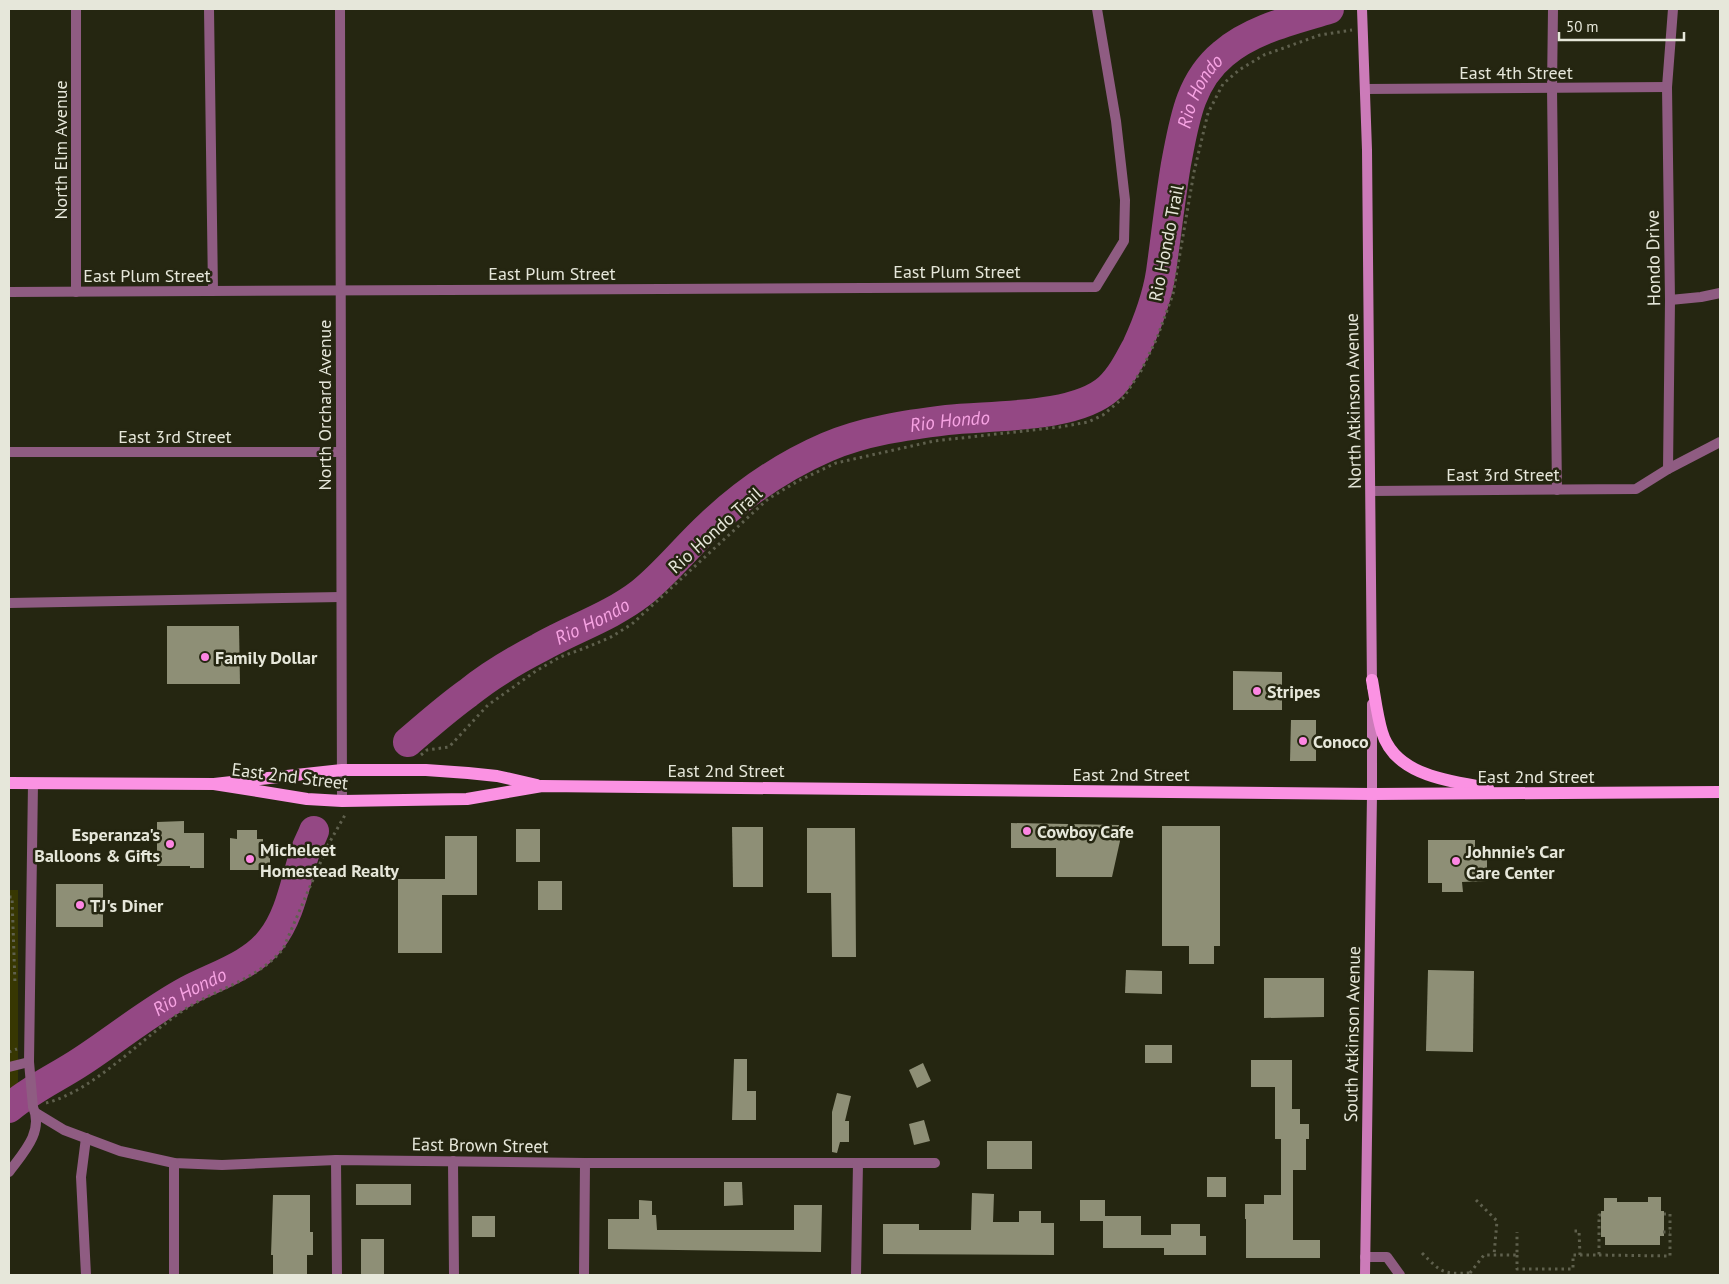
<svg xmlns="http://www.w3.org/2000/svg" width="1729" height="1284" viewBox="0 0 1729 1284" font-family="'PT Sans',sans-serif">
<rect width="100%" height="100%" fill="#252611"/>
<polygon fill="#373702" points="9,890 18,890 18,1101 9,1108"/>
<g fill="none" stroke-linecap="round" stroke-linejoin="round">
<g stroke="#944884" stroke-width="30">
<path id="s1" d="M408,742c20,-17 39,-34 60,-49 22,-18 46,-32 71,-45 33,-19 71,-31 102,-55 25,-20 45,-46 69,-68 35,-33 73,-59 117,-78 37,-16 80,-22 120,-27 44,-5 128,-1 162,-32 12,-11 20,-27 28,-42 11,-24 20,-48 24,-74 5,-36 9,-72 15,-108 8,-41 13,-82 47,-110 29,-25 70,-34 106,-45"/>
<path id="s2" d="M9,1108c22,-19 49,-31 73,-47 35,-23 68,-50 105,-70 28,-15 64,-25 84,-51 19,-24 24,-57 33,-85 2,-8 7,-16 10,-24"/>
</g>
</g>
<g fill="#8e8f76">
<polygon points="167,626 239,626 240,684 167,684"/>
<polygon points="1233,671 1282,672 1282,710 1233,710"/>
<polygon points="1291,720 1316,720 1316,761 1290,761"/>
<polygon points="184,821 184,833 204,833 204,868 190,868 190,866 157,866 157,822"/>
<polygon points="1011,823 1119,825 1120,841 1112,877 1056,877 1056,848 1011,848"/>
<polygon points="1162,826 1220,826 1220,946 1214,946 1214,964 1189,964 1189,946 1162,946"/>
<polygon points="732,827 763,827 763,887 733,887"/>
<polygon points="807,828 855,828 856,957 832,957 831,893 807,893"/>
<rect x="516" y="829" width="24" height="33"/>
<polygon points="237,830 257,830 257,839 263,839 263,849 270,849 270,870 230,870 230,838 237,839"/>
<polygon points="445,836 477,836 477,895 442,895 442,953 398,953 398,879 445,879"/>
<polygon points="1428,840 1475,840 1475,855 1487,855 1487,881 1462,882 1463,892 1442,892 1442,883 1428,883"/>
<rect x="538" y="881" width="24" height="29"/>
<rect x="56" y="884" width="47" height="43"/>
<polygon points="1126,970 1162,971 1162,994 1125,993"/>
<polygon points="1428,970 1474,971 1473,1052 1426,1051"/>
<polygon points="1264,978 1324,978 1324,1017 1264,1018"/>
<rect x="1145" y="1045" width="27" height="18"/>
<polygon points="734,1059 747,1059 747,1091 756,1091 756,1120 732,1120"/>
<polygon points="1251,1060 1292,1060 1292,1109 1300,1109 1300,1124 1309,1124 1309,1139 1306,1139 1306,1170 1293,1170 1293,1240 1320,1240 1320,1258 1246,1258 1246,1219 1245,1219 1245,1204 1264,1204 1264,1195 1281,1195 1281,1139 1275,1139 1275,1087 1251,1087"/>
<polygon points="923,1063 931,1081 917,1088 909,1070"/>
<polygon points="837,1093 851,1096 845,1121 849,1121 849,1142 840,1142 837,1153 832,1152 832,1112"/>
<polygon points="924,1120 930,1141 914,1145 909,1124"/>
<rect x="987" y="1141" width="45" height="28"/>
<rect x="1207" y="1177" width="19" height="20"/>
<polygon points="724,1182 742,1182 743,1205 724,1206"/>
<rect x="356" y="1184" width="55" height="21"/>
<polygon points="972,1193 994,1194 993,1222 1019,1222 1019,1211 1041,1211 1041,1223 1054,1223 1054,1255 883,1254 883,1224 919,1224 919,1230 971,1230"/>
<polygon points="273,1195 310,1195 310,1232 313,1232 313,1255 307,1255 307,1275 273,1275 273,1255 271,1255"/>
<polygon points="1648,1197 1661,1197 1661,1211 1664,1211 1664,1236 1660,1236 1660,1245 1605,1245 1605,1237 1601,1237 1601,1211 1604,1211 1604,1198 1617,1198 1617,1202 1648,1202"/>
<polygon points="639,1200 652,1201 652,1215 656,1215 657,1230 794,1230 794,1205 822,1205 821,1252 608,1249 608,1219 639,1219"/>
<polygon points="1080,1200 1105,1200 1105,1216 1141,1216 1141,1235 1171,1235 1171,1224 1200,1224 1200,1236 1206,1236 1206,1255 1164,1255 1164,1248 1103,1248 1103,1221 1080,1221"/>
<rect x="472" y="1216" width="23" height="21"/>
<rect x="361" y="1239" width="23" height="36"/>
</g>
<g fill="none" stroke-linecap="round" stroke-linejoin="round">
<g stroke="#5f604d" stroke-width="3" stroke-dasharray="2.5 4" stroke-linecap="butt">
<polyline points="421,755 427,750 449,747 488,705 536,671 560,657 585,648 611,637 632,624 768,499 798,481 836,463 934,441 1060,427 1088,422 1103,415 1123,398 1141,371 1157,338 1173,294 1194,172 1208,113 1223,84 1239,70 1264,55 1320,35 1352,30"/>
<polyline points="9,897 12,897 15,984"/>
<polyline points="9,1052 17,1049"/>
<path d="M46,1103c50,-13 97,-67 141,-95 32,-20 71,-29 96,-59l45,-104 17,-30"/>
<polyline points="1476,1200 1497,1221 1494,1255"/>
<polyline points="1663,1232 1670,1232"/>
<path d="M1422,1253c20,20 20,21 48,20v2"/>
<polyline points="1517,1255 1517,1269 1573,1269 1573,1255 1580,1255 1579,1231 1574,1231"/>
<polyline points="1580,1255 1599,1255 1599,1215 1601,1215"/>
<polyline points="1599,1255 1670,1256 1670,1214 1664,1214"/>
<polyline points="1470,1273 1484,1255 1517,1255 1517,1232"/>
</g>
<g stroke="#8f5c82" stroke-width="10">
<polyline points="209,9 213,291"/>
<polyline points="1553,9 1552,88 1557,490"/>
<polyline points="1668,469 1720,442"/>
<polyline points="9,603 341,597"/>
<polyline points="453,1161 454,1275"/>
<polyline points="86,1275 81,1177 86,1138"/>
</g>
<g stroke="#8f5c82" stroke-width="10">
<polyline points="340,9 342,801"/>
<polyline points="1365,89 1667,87"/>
<polyline points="9,292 1096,287 1124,241 1125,200 1116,121 1097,9"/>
<polyline points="76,292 76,9"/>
<polyline points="1670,300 1701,297 1720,293"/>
<polyline points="9,452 341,452"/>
<polyline points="1371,491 1636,489 1668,469 1670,300 1667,87 1673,9"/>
<polyline points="9,1067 29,1062"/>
<polyline points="36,1113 64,1130 120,1151 174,1163 222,1165 336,1160 585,1163 935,1163"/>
<polyline points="336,1160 337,1275"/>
<path d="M9,1172c14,-19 35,-40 24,-65l-4,-45 4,-279"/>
<polyline points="1365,1257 1387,1257 1400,1275"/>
<polyline points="174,1275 174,1163"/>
<polyline points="584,1275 585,1163"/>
<polyline points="856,1275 858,1163"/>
</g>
<g stroke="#cc7bb9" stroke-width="10">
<polyline points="1362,9 1367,150 1372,687"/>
<polyline points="1365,1275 1372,794 1372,704"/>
</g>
<g stroke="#fb92e3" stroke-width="12">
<path d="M1372,680c3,17 5,35 10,52 13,44 68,49 106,56"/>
<polyline points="9,783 214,784 342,770 426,770 468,773 497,776 537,785"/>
<polyline points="214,784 307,799 342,801 467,799 542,786 1372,794 1720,792"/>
</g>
</g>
<g fill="#fd86e3" stroke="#252611" stroke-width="2">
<circle cx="205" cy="657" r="5"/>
<circle cx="1257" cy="691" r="5"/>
<circle cx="1303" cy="741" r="5"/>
<circle cx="1027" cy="831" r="5"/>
<circle cx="170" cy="844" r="5"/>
<circle cx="250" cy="859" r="5"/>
<circle cx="1456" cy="861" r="5"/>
<circle cx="80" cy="905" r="5"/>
</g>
<g text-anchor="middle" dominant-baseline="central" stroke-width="5" stroke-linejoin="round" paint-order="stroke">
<g font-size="18" fill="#e6e7da" stroke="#252611">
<text x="1516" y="72">East 4th Street</text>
<text transform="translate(60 150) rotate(-90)">North Elm Avenue</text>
<text transform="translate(1166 243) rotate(-79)">Rio Hondo Trail</text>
<text transform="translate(1653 258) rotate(-91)">Hondo Drive</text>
<text x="957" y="271">East Plum Street</text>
<text x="552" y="273">East Plum Street</text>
<text x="147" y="275">East Plum Street</text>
<text transform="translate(1353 401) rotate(-91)">North Atkinson Avenue</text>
<text transform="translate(324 405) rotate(-90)">North Orchard Avenue</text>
<text x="175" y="436">East 3rd Street</text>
<text x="1503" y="474">East 3rd Street</text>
<text transform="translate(715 530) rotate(-42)">Rio Hondo Trail</text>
<text x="726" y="770">East 2nd Street</text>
<text x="1131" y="774">East 2nd Street</text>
<text transform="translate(290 776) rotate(7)">East 2nd Street</text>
<text x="1536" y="776">East 2nd Street</text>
<text transform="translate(1352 1034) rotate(-89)">South Atkinson Avenue</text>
<text transform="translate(480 1145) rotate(1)">East Brown Street</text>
</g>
<g font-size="18" font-weight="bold" fill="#e6e7da" stroke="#252611" text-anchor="start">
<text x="215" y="657">Family Dollar</text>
<text x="1267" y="691">Stripes</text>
<text x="1313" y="741">Conoco</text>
<text x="1037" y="831">Cowboy Cafe</text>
<text x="160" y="834" text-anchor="end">Esperanza's<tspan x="160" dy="21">Balloons &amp; Gifts</tspan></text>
<text x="260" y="849">Micheleet<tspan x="260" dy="21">Homestead Realty</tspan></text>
<text x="1466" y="851">Johnnie's Car<tspan x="1466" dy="21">Care Center</tspan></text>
<text x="90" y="905">TJ's Diner</text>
</g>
<g font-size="19" font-style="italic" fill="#f7a3e3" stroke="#252611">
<text stroke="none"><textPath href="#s1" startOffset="1122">Rio Hondo</textPath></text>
<text stroke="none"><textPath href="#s1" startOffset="642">Rio Hondo</textPath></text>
<text stroke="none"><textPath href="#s1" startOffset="221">Rio Hondo</textPath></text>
<text stroke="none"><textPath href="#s2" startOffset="215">Rio Hondo</textPath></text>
</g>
</g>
<rect width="1729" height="1284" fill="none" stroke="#e6e7da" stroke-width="20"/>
<path d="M1559 32v8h125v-8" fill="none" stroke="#e6e7da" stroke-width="2.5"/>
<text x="1566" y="32" font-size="15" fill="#e6e7da" stroke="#252611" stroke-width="4" paint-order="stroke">50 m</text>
</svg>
